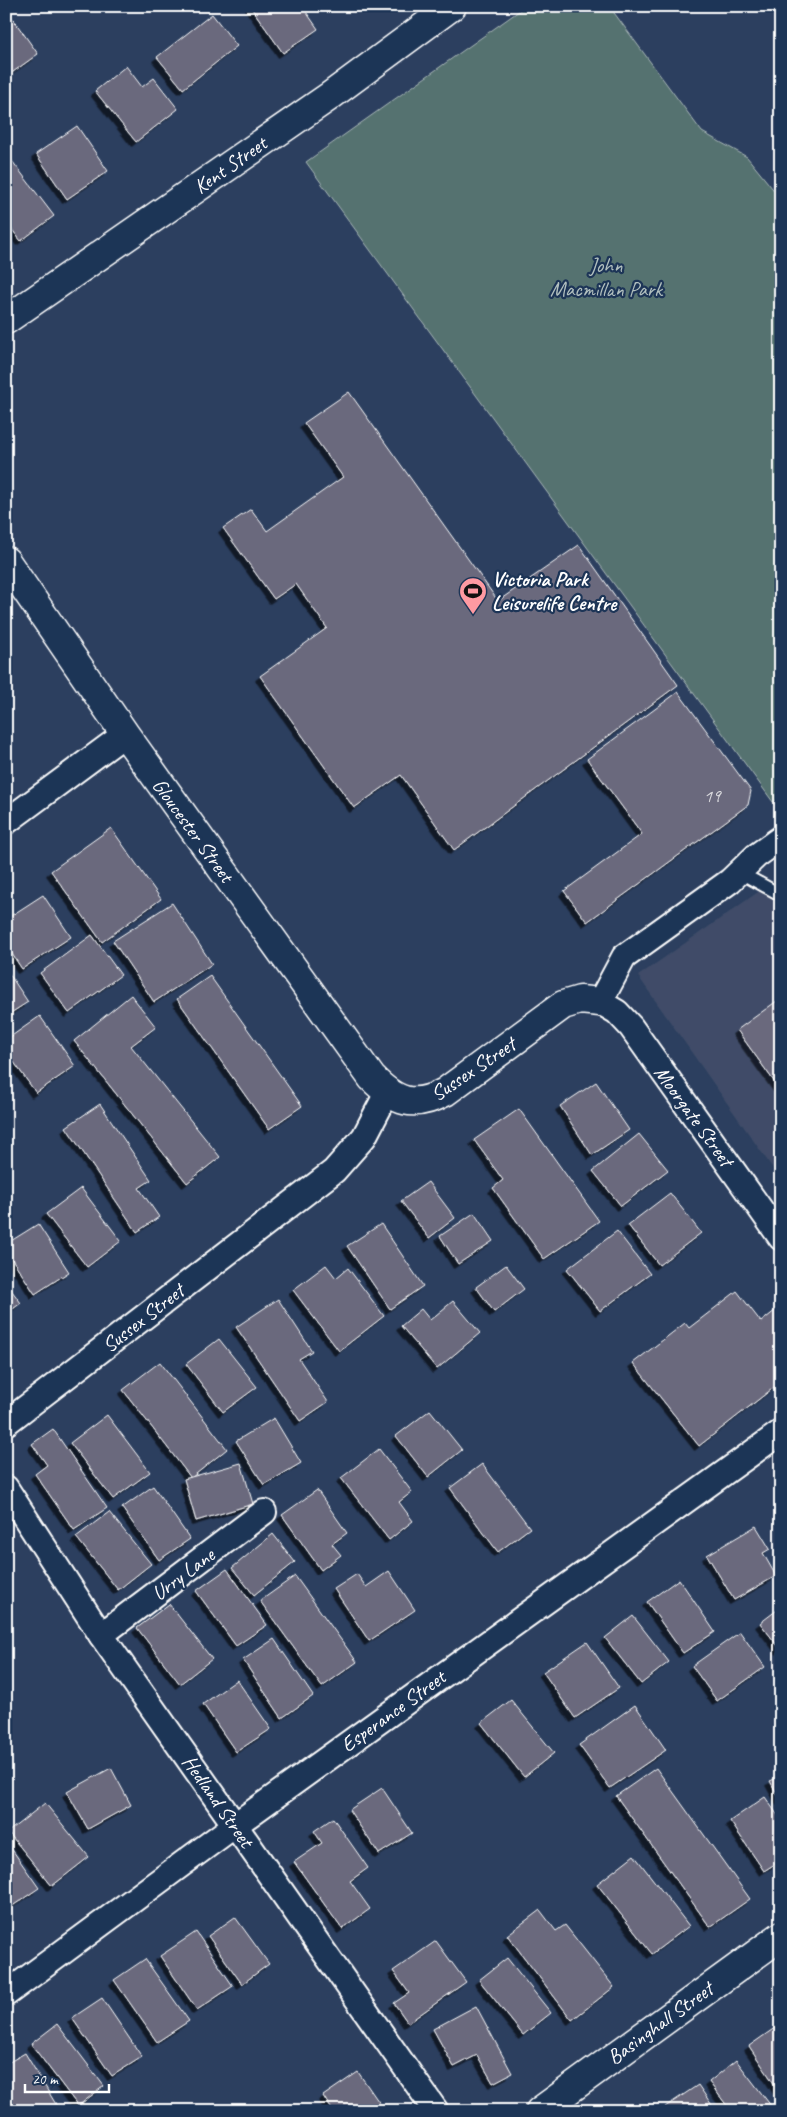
<svg xmlns="http://www.w3.org/2000/svg" width="787" height="2117" viewBox="0 0 787 2117" font-family="Caveat,sans-serif">
<defs>
<filter id="shadow"><feDropShadow dx="-4.5" dy="4.5" stdDeviation="0" flood-color="#0009"/></filter>
</defs>
<rect width="100%" height="100%" fill="#2c3f5f"/>
<filter id="ink" filterUnits="userSpaceOnUse"><feTurbulence type="fractalNoise" baseFrequency=".02" numOctaves="2"/><feDisplacementMap in="SourceGraphic" scale="10" xChannelSelector="R" yChannelSelector="G"/><feConvolveMatrix kernelMatrix="1 2 1 2 8 2 1 2 1" color-interpolation-filters="sRGB"/></filter>
<g filter="url(#ink)">
<polygon fill="#3f4c68" points="781,876 781,1180 638,976"/>
<polygon fill="#557270" stroke="#aab8b8" points="526,6 609,6 702,132 747,157 781,199 781,797 773,802 306,162"/>
<g fill="#6a697d" stroke="#fff" filter="url(#shadow)">
<polygon points="250,6 302,6 318,29 283,53"/>
<polygon points="8,12 38,54 6,77 6,14"/>
<polygon points="212,14 237,46 183,89 157,57"/>
<polygon points="126,66 142,87 154,78 178,109 136,142 95,91"/>
<polygon points="77,126 108,171 67,199 36,154"/>
<polygon points="6,153 54,216 21,241 6,222"/>
<polygon points="349,392 498,601 579,545 678,685 454,850 401,775 354,808 260,676 327,628 296,584 274,599 223,528 251,509 267,531 343,477 304,423"/>
<polygon points="678,692 751,791 748,805 587,922 564,891 642,834 587,759"/>
<polygon points="111,828 161,899 102,942 51,871"/>
<polygon points="43,895 71,937 22,969 6,945 6,919"/>
<polygon points="172,903 212,964 154,1002 113,941"/>
<polygon points="92,935 121,975 69,1013 40,973"/>
<polygon points="6,969 28,1002 6,1016"/>
<polygon points="210,976 302,1106 269,1129 177,999"/>
<polygon points="131,995 156,1027 131,1046 220,1157 187,1183 74,1041"/>
<polygon points="781,998 781,1091 737,1030"/>
<polygon points="40,1016 75,1066 36,1093 6,1051 6,1040"/>
<polygon points="596,1082 629,1130 592,1155 560,1106"/>
<polygon points="100,1104 151,1180 139,1188 159,1217 137,1232 66,1127"/>
<polygon points="519,1109 599,1221 544,1259 493,1188 503,1180 474,1140"/>
<polygon points="639,1134 668,1170 621,1206 593,1171"/>
<polygon points="428,1182 455,1218 429,1238 401,1201"/>
<polygon points="81,1188 121,1241 87,1267 46,1214"/>
<polygon points="670,1193 701,1233 659,1265 628,1225"/>
<polygon points="474,1213 493,1241 458,1264 440,1236"/>
<polygon points="38,1224 69,1272 35,1294 6,1250 6,1244"/>
<polygon points="381,1224 423,1286 390,1309 347,1246"/>
<polygon points="617,1231 650,1274 600,1311 567,1269"/>
<polygon points="326,1265 336,1278 348,1268 384,1316 339,1351 293,1290"/>
<polygon points="506,1265 524,1289 494,1312 476,1287"/>
<polygon points="6,1283 21,1303 6,1314"/>
<polygon points="737,1291 761,1322 781,1306 781,1382 699,1446 633,1363 685,1323 689,1328"/>
<polygon points="278,1299 312,1351 299,1359 328,1402 300,1421 236,1327"/>
<polygon points="453,1301 480,1333 437,1369 401,1326 421,1309 430,1320"/>
<polygon points="219,1339 257,1387 223,1412 186,1364"/>
<polygon points="160,1362 227,1449 191,1478 123,1390"/>
<polygon points="430,1410 462,1450 428,1477 396,1436"/>
<polygon points="107,1415 150,1472 113,1499 70,1443"/>
<polygon points="274,1418 301,1463 264,1485 236,1441"/>
<polygon points="53,1429 107,1508 74,1530 35,1474 47,1465 32,1444"/>
<polygon points="379,1449 412,1492 399,1502 413,1521 389,1540 341,1478"/>
<polygon points="241,1463 253,1504 196,1521 184,1479"/>
<polygon points="482,1464 530,1528 498,1552 450,1488"/>
<polygon points="153,1486 190,1539 159,1560 122,1508"/>
<polygon points="317,1490 347,1533 332,1544 341,1555 321,1570 282,1515"/>
<polygon points="109,1512 151,1564 118,1590 76,1537"/>
<polygon points="756,1526 770,1549 763,1553 776,1576 734,1600 707,1555"/>
<polygon points="273,1534 295,1562 254,1595 232,1568"/>
<polygon points="227,1569 267,1625 236,1646 196,1591"/>
<polygon points="389,1571 415,1610 369,1641 334,1589 357,1574 366,1587"/>
<polygon points="295,1576 357,1662 322,1687 260,1601"/>
<polygon points="679,1579 715,1632 683,1653 647,1602"/>
<polygon points="169,1604 212,1659 180,1684 137,1628"/>
<polygon points="781,1607 781,1650 760,1623"/>
<polygon points="633,1616 669,1662 641,1684 605,1638"/>
<polygon points="740,1632 765,1667 717,1701 692,1666"/>
<polygon points="274,1639 313,1696 282,1718 243,1660"/>
<polygon points="587,1642 619,1688 575,1718 543,1672"/>
<polygon points="237,1680 271,1729 236,1752 203,1704"/>
<polygon points="511,1700 554,1753 524,1777 481,1723"/>
<polygon points="635,1705 666,1750 610,1788 579,1745"/>
<polygon points="111,1768 131,1805 88,1829 67,1792"/>
<polygon points="656,1768 750,1899 710,1927 616,1796"/>
<polygon points="781,1776 781,1801 770,1781"/>
<polygon points="382,1788 412,1833 379,1854 349,1810"/>
<polygon points="765,1797 781,1820 781,1860 764,1871 730,1821"/>
<polygon points="45,1803 89,1857 52,1886 8,1832"/>
<polygon points="333,1818 368,1868 350,1881 370,1909 342,1929 294,1862 322,1843 314,1831"/>
<polygon points="6,1841 39,1888 8,1909 6,1906"/>
<polygon points="634,1855 689,1926 652,1954 597,1884"/>
<polygon points="540,1910 556,1931 565,1925 614,1987 572,2020 507,1935"/>
<polygon points="235,1917 269,1964 242,1984 208,1936"/>
<polygon points="196,1932 233,1986 197,2010 160,1956"/>
<polygon points="436,1941 466,1982 408,2023 394,2003 409,1993 393,1971"/>
<polygon points="507,1958 551,2013 523,2035 479,1980"/>
<polygon points="145,1959 189,2021 157,2042 114,1980"/>
<polygon points="102,1998 142,2057 112,2076 72,2018"/>
<polygon points="476,2006 512,2073 493,2083 477,2055 454,2067 433,2029"/>
<polygon points="57,2024 104,2086 78,2106 31,2044"/>
<polygon points="779,2025 781,2027 781,2094 749,2046"/>
<polygon points="25,2053 60,2111 9,2111 6,2107 6,2064"/>
<polygon points="736,2060 775,2111 731,2111 709,2082"/>
<polygon points="358,2072 385,2111 333,2111 323,2096"/>
<polygon points="698,2085 716,2111 667,2111 665,2107"/>
</g>
<g fill="none" stroke-linecap="round" stroke-linejoin="round">
<g stroke="#fff" stroke-width="15">
<polyline id="service" points="739,872 781,895"/>
</g>
<g stroke="#fff" stroke-width="28">
<g id="minor">
<polyline points="6,822 125,734"/>
<polyline points="781,838 756,856 730,881 624,957 600,1002 617,1012 631,1027 781,1238"/>
<polyline points="6,1423 334,1171 364,1137 387,1093"/>
<polyline points="6,1488 101,1635 436,2111"/>
<polyline points="101,1635 264,1512"/>
<polyline points="6,1994 235,1825 781,1432"/>
</g>
</g>
<g stroke="#fff" stroke-width="31">
<g id="tertiary">
<path d="M6,561l119,173 247,344c24,24 41,31 73,14l118,-87 17,-5 20,2"/>
<polyline points="540,2111 781,1936"/>
</g>
</g>
<g stroke="#fff" stroke-width="31">
<polyline id="secondary" points="6,320 330,96 452,6"/>
</g>
<use href="#service" stroke="#1d3557" stroke-width="11"/>
<use href="#minor" stroke="#1d3557" stroke-width="24"/>
<use href="#tertiary" stroke="#1d3557" stroke-width="28"/>
<use href="#secondary" stroke="#1d3557" stroke-width="28"/>
</g>
</g>
<defs>
<g id="stadium-pin" transform="scale(1.4375)"><path d="M0 17L-7.5 6A9.5 9.5 0 1 1 7.5 6Z" fill="#ff9aa2" stroke="#1d3557"/><path d="M0-5a6.5 5 0 1 0 0 10a6.5 5 0 1 0 0-10ZM-3.5-1.8h7v3.6h-7Z" fill="#111"/></g>
</defs>
<g fill-rule="evenodd">
<use href="#stadium-pin" x="473" y="591"/>
</g>
<g text-anchor="middle" dominant-baseline="central" stroke-width="4.5" stroke-linejoin="round" paint-order="stroke">
<g font-size="19" fill="#dadade">
<text x="712" y="796">19</text>
</g>
<g font-size="21" fill="#fff" stroke="#1d3557">
<text transform="translate(230 165) rotate(-35)">Kent Street</text>
<text transform="translate(193 830) rotate(54)">Gloucester Street</text>
<text transform="translate(473 1069) rotate(-34)">Sussex Street</text>
<text transform="translate(694 1116) rotate(54)">Moorgate Street</text>
<text transform="translate(143 1318) rotate(-38)">Sussex Street</text>
<text transform="translate(183 1574) rotate(-37)">Urry Lane</text>
<text transform="translate(393 1711) rotate(-36)">Esperance Street</text>
<text transform="translate(218 1801) rotate(55)">Hedland Street</text>
<text transform="translate(660 2023) rotate(-36)">Basinghall Street</text>
</g>
<g font-size="21" fill="#b2c0bf" stroke="#1d3557">
<text x="606" y="265">John<tspan x="606" dy="24">Macmillan Park</tspan></text>
</g>
<g font-size="21" font-weight="bold" fill="#fff" stroke="#1d3557" text-anchor="start">
<text x="492" y="579">Victoria Park<tspan x="492" dy="24">Leisurelife Centre</tspan></text>
</g>
</g>
<rect width="787" height="2117" fill="none" stroke="#1d3557" stroke-width="25"/>
<rect x="12" y="12" width="762" height="2092" fill="none" stroke="#fff" stroke-width="2" filter="url(#ink)"/>
<path d="M25 2084v8h84v-8" fill="none" stroke="#ffffff" stroke-width="2.5"/>
<text x="32" y="2084" font-size="15" fill="#ffffff" stroke="#1d3557" stroke-width="4" paint-order="stroke">20 m</text>
</svg>
